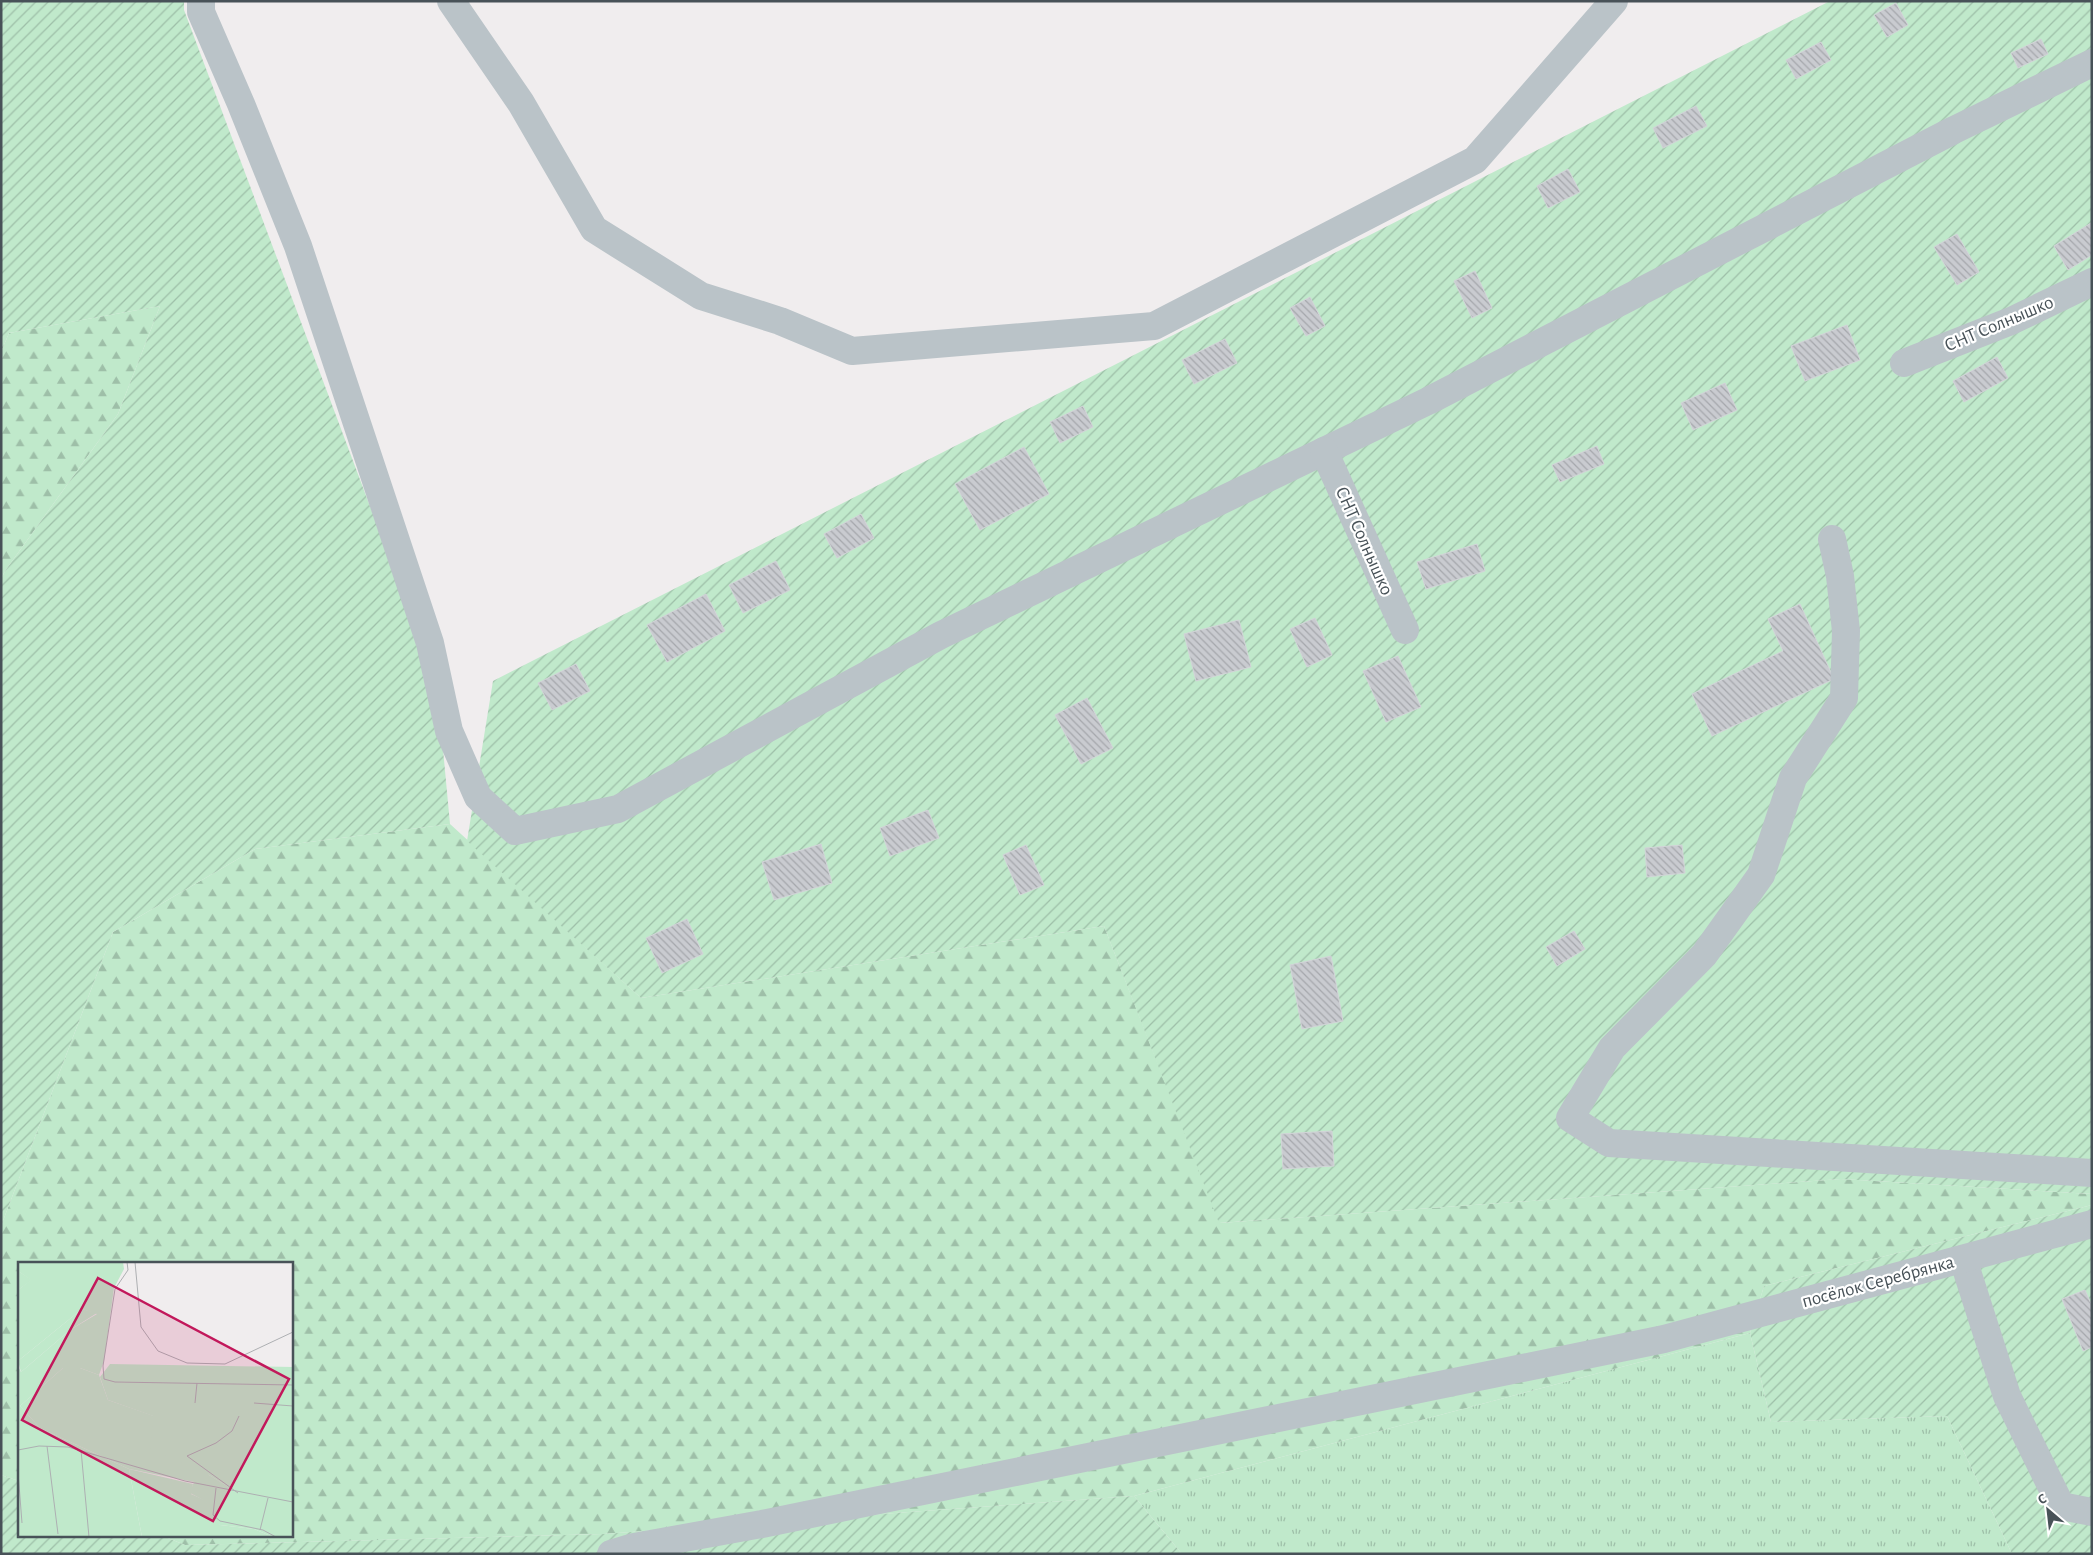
<svg xmlns="http://www.w3.org/2000/svg" width="2093" height="1555" viewBox="0 0 2093 1555" font-family="'Alegreya Sans',sans-serif">
<defs>
<pattern id="grass-tufts" width="24" height="20" patternUnits="userSpaceOnUse" patternTransform="scale(1.25)"><rect width="24" height="20" fill="#c0e9cb"/><path d="M3 7l-1-3M5 7V3M7 7l1-3M15 17l-1-3M17 17v-4M19 17l1-3" fill="none" stroke="#9ebfa8"/></pattern>
<pattern id="forest-firs" width="22" height="20" patternUnits="userSpaceOnUse" patternTransform="scale(1.25)"><rect width="22" height="20" fill="#c0e9cb"/><path d="M5 1l3.5 6h-7zM16 11l3.5 6h-7z" fill="#9ebfa8"/></pattern>
<pattern id="garden-furrows" width="10" height="10" patternUnits="userSpaceOnUse" patternTransform="scale(1.25)"><rect width="10" height="10" fill="#c0e9cb"/><path d="M-1 1l2-2M0 10L10 0M9 11l2-2" fill="none" stroke="#9ebfa8"/></pattern>
<pattern id="building-back-hatch" width="6" height="6" patternUnits="userSpaceOnUse" patternTransform="scale(1.25)"><rect width="6" height="6" fill="#c9cbd0"/><path d="M-1 5l2 2M0 0l6 6M5-1l2 2" fill="none" stroke="#a5a7ac"/></pattern>
</defs>
<rect width="100%" height="100%" fill="#f0edee"/>
<polygon fill="url(#grass-tufts)" points="1750,1333 1771,1422 1947,1416 2012,1554 1182,1554 1134,1496"/>
<g fill="url(#forest-firs)">
<polygon points="160,306 118,414 5,571 1,579 1,352 9,333"/>
<polygon points="450,824 641,998 1104,926 1220,1223 1841,1179 2092,1194 2092,1205 1764,1286 1750,1333 1134,1496 603,1534 185,1545 163,1536 291,1536 291,1264 19,1264 19,1481 1,1475 1,1226 113,932 255,849"/>
</g>
<g fill="url(#garden-furrows)">
<polygon points="1,1 184,1 184,10 437,685 450,824 255,849 113,932 1,1226 1,579 5,571 118,414 160,306 9,333 1,352"/>
<polygon points="1830,1 2092,1 2092,1194 1841,1179 1219,1223 1104,926 641,998 467,841 493,681"/>
<polygon points="2092,1205 2092,1554 2012,1554 1947,1416 1771,1422 1750,1333 1764,1286"/>
<polygon points="1,1475 19,1481 19,1536 163,1536 185,1545 603,1534 1134,1496 1182,1554 1,1554"/>
</g>
<g fill="url(#building-back-hatch)" stroke="#d2d5d8">
<polygon points="1896,3 1908,25 1887,37 1874,15"/>
<polygon points="2041,39 2048,54 2018,68 2011,53"/>
<polygon points="1821,42 1831,60 1796,79 1786,60"/>
<polygon points="1696,106 1707,126 1663,148 1653,128"/>
<polygon points="1568,169 1580,192 1548,208 1537,186"/>
<polygon points="2091,223 2092,255 2068,270 2054,246"/>
<polygon points="1957,234 1979,272 1957,285 1934,247"/>
<polygon points="1475,271 1492,308 1472,318 1454,281"/>
<polygon points="1310,297 1325,326 1306,336 1290,308"/>
<polygon points="1847,325 1860,360 1805,381 1791,346"/>
<polygon points="1225,339 1237,363 1194,384 1182,360"/>
<polygon points="1997,357 2008,378 1964,402 1953,381"/>
<polygon points="1725,383 1737,410 1693,430 1681,403"/>
<polygon points="1083,406 1093,427 1060,443 1050,422"/>
<polygon points="1597,446 1604,464 1560,482 1552,465"/>
<polygon points="1024,447 1049,494 980,530 955,484"/>
<polygon points="861,514 874,538 837,558 824,534"/>
<polygon points="1477,544 1485,571 1426,589 1417,562"/>
<polygon points="776,561 790,590 743,613 729,585"/>
<polygon points="706,594 725,631 667,662 647,625"/>
<polygon points="1800,604 1834,679 1712,736 1692,694 1783,651 1768,619"/>
<polygon points="1315,618 1332,655 1307,667 1290,629"/>
<polygon points="1239,620 1251,667 1196,681 1184,634"/>
<polygon points="1398,656 1421,707 1386,722 1363,671"/>
<polygon points="576,664 590,691 552,710 538,683"/>
<polygon points="1087,698 1113,748 1081,764 1055,715"/>
<polygon points="928,810 939,838 890,856 880,828"/>
<polygon points="821,844 832,883 774,900 762,862"/>
<polygon points="1026,845 1044,885 1020,895 1003,855"/>
<polygon points="1682,845 1685,873 1647,877 1645,848"/>
<polygon points="687,919 703,954 662,973 646,938"/>
<polygon points="1574,931 1585,949 1557,966 1546,947"/>
<polygon points="1331,956 1343,1021 1302,1029 1290,965"/>
<polygon points="1332,1131 1334,1166 1283,1169 1281,1134"/>
<polygon points="2085,1290 2092,1306 2092,1347 2083,1351 2062,1299"/>
</g>
<g fill="none" stroke-linecap="round" stroke-linejoin="round">
<g stroke="#bac3c8" stroke-width="28">
<polyline points="201,1 201,12 241,104 298,246 430,643 449,731 478,797 515,831 618,809 941,635 1428,401 1954,130 2092,63"/>
<polyline points="451,1 521,103 594,229 701,296 780,321 852,351 1154,326 1475,160 1614,1"/>
<polyline points="1904,363 2011,321 2092,282"/>
<polyline points="1324,451 1405,630"/>
<polyline points="1832,539 1840,576 1846,631 1844,698 1793,778 1761,875 1704,955 1612,1048 1570,1118 1609,1143 2092,1173"/>
<polyline points="1963,1259 2007,1396 2061,1506 2092,1512"/>
<polyline points="611,1554 634,1547 762,1524 1664,1339 2092,1224"/>
</g>
</g>
<g text-anchor="middle" dominant-baseline="central" stroke-width="4.5" stroke-linejoin="round" paint-order="stroke">
<g font-size="19" fill="#485258" stroke="#fff">
<text transform="translate(1999 324) rotate(-23)">СНТ Солнышко</text>
<text transform="translate(1364 541) rotate(66)">СНТ Солнышко</text>
<text transform="translate(1878 1282) rotate(-15)">посёлок Серебрянка</text>
</g>
</g>
<g transform="translate(18 1262)">
<rect width="275" height="275" fill="#f0edee"/>
<path d="M111,207l64,15 -2,10 16,7 13,24 34,4 19,8h-131z" fill="#c0e9cb"/>
<path d="M0,9l14,9 -14,10zM64,47l15,4 -27,17 -49,42 -3,-11zM45,106h17l19,7 9,25 46,16 55,59 25,15 -105,-21 -89,-41 -20,-22z" fill="#c0e9cb"/>
<path d="M0,0h105l1,7 -10,19 -10,73 -5,14 -19,-7h-17l-43,38 20,22 89,41 13,68h-124v-171l3,6 49,-42 27,-16 -15,-5 -64,52v-71l13,-10 -13,-9zM92,102l183,3v170h-20l-19,-8 -34,-4 -14,-7 1,-16 -17,-9 3,-9 3,-3 36,8 -23,-14 -59,-26 3,-33 -45,-16 -8,-23z" fill="#c0e9cb"/>
<path fill="none" stroke="#adafb2" stroke-width="1" d="M109,0l1,8 -13,19 -12,77 1,13 11,3 178,3M117,0l6,65 17,24 29,12 38,1 68,-32M177,141l2,-20M236,141l39,3M29,184l11,88M0,188l21,-4 29,1 117,34 108,21M63,188l8,87M0,210l4,51M198,226l-3,27 7,6 43,9 13,7M220,231l-51,-37 29,-13 16,-12 7,-15M242,268l8,-32"/>
<path fill="#c2185b" fill-opacity="0.15" stroke="#c2185b" stroke-width="2.5" d="M80,16l191,101 -76,142 -191,-101z"/>
<rect width="275" height="275" fill="none" stroke="#485258" stroke-width="2.5"/>
</g>
<rect width="2093" height="1555" fill="none" stroke="#485258" stroke-width="5"/>
<g transform="translate(2048 1510) rotate(332)" stroke="#ffffff" stroke-width="4" paint-order="stroke">
<path d="M0-4L9 19L0 12L-9 19Z" fill="#485258"/>
<text y="-8" font-size="14" font-weight="bold" text-anchor="middle" fill="#485258">С</text>
</g>
</svg>
